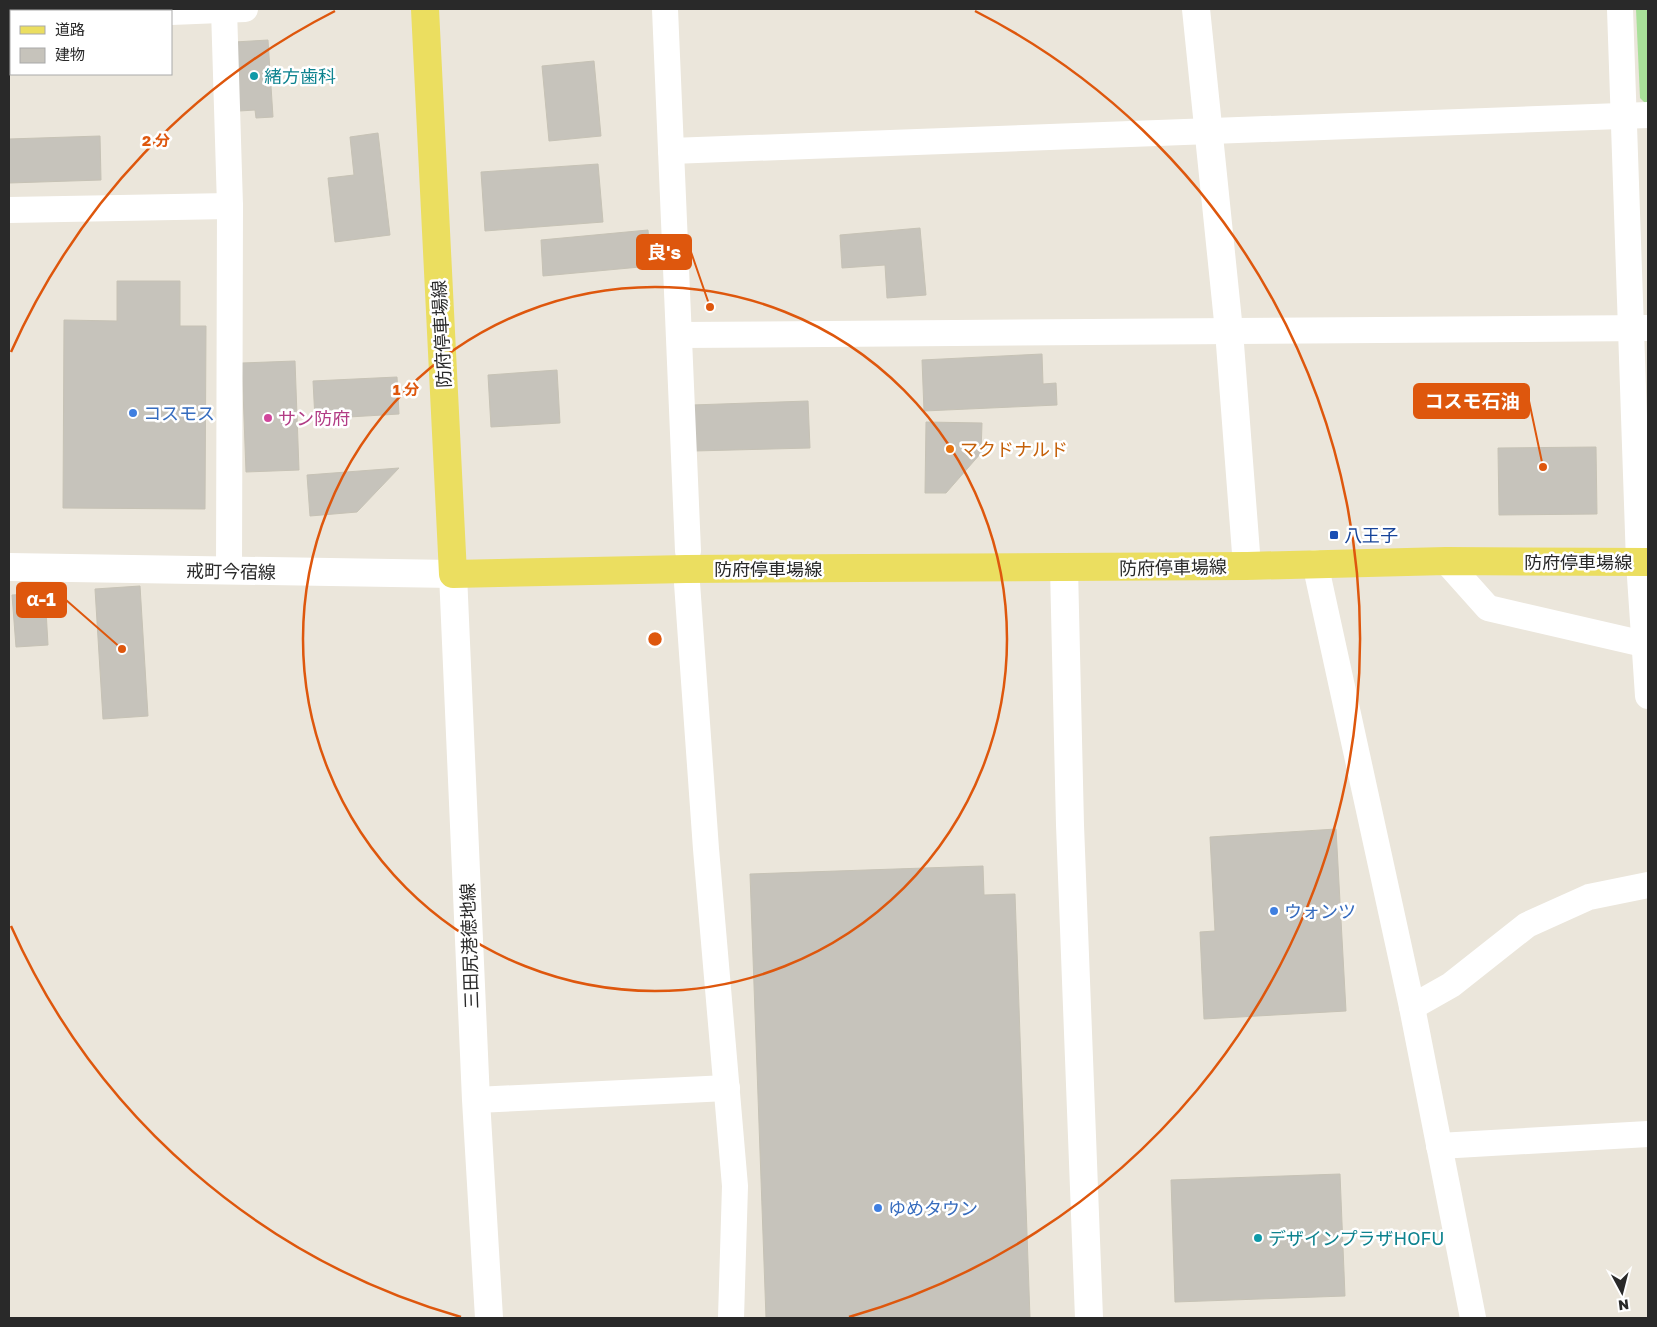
<svg xmlns="http://www.w3.org/2000/svg" width="1657" height="1327" viewBox="0 0 1657 1327" font-family="'Golos Text','Noto Sans JP',sans-serif">
<rect width="100%" height="100%" fill="#ebe6db"/>
<polygon fill="#a8e099" points="1636,9 1648,9 1648,106 1640,98"/>
<g fill="#c6c3bb" stroke="#c6c2b5">
<polygon points="268,40 273,117 256,118 255,110 239,111 235,42"/>
<polygon points="594,61 601,136 549,141 542,66"/>
<polygon points="378,133 390,235 335,242 328,178 354,175 350,137"/>
<polygon points="100,136 101,180 9,183 9,139"/>
<polygon points="598,164 603,222 485,231 481,172"/>
<polygon points="920,228 926,295 887,298 885,265 842,268 840,235"/>
<polygon points="648,230 651,266 543,276 541,240"/>
<polygon points="117,281 180,281 180,326 206,326 205,509 63,508 64,320 117,321"/>
<polygon points="1042,354 1043,384 1056,383 1057,405 924,411 922,360"/>
<polygon points="295,361 299,470 246,472 242,363"/>
<polygon points="557,370 560,423 491,427 488,375"/>
<polygon points="397,377 399,414 315,419 313,381"/>
<polygon points="808,401 810,448 694,451 692,405"/>
<polygon points="926,422 982,423 981,453 946,493 925,493"/>
<polygon points="1596,447 1597,514 1499,515 1498,448"/>
<polygon points="399,468 357,512 310,516 307,475"/>
<polygon points="140,586 148,716 103,719 95,589"/>
<polygon points="45,593 48,645 16,647 12,595"/>
<polygon points="1336,829 1346,1011 1204,1019 1200,932 1215,931 1210,837"/>
<polygon points="983,866 984,895 1015,894 1030,1318 766,1318 750,874"/>
<polygon points="1340,1174 1345,1296 1175,1302 1171,1180"/>
</g>
<g fill="none" stroke-linecap="round" stroke-linejoin="round">
<g stroke="#fff" stroke-width="26">
<polyline points="224,9 230,206 229,571"/>
<polyline points="665,9 688,551"/>
<polyline points="1620,9 1639,562 1648,696"/>
<polyline points="171,12 245,9"/>
<polyline points="9,17 11,17"/>
<polyline points="671,151 1648,115"/>
<polyline points="9,210 230,206"/>
<polyline points="679,335 1648,328"/>
<polyline points="1446,561 1488,608 1648,645"/>
<polyline points="1315,563 1412,1007 1473,1318"/>
<polyline points="686,569 706,849 735,1186 731,1318"/>
<polyline points="1412,1007 1451,985 1527,925 1589,897 1648,885"/>
<polyline points="476,1100 727,1088"/>
<polyline points="1439,1146 1648,1134"/>
</g>
<g stroke="#fff" stroke-width="28">
<polyline points="1196,9 1229,331 1247,566"/>
<polyline points="9,567 453,574"/>
<polyline points="1064,568 1070,825 1089,1318"/>
</g>
<polyline stroke="#fff" stroke-width="28" points="453,574 476,1100 489,1318"/>
<polyline stroke="#ebde60" stroke-width="28" points="425,9 453,574 686,569 1247,566 1446,561 1648,562"/>
</g>
<g fill="none" stroke="#de570d" stroke-width="2.5">
<circle cx="655" cy="639" r="352"/>
<path d="M461 1317A705 705 0 0 1 11 926M11 352A705 705 0 0 1 335 11M975 11A705 705 0 0 1 849 1317"/>
</g>
<g fill="#0f9aa8" stroke="#fff" stroke-width="2">
<circle cx="254" cy="76" r="5"/>
<circle cx="1258" cy="1238" r="5"/>
</g>
<g fill="#3f7fe0" stroke="#fff" stroke-width="2">
<circle cx="133" cy="413" r="5"/>
<circle cx="1274" cy="911" r="5"/>
<circle cx="878" cy="1208" r="5"/>
</g>
<circle fill="#d1479c" stroke="#fff" stroke-width="2" cx="268" cy="418" r="5"/>
<circle fill="#e8710a" stroke="#fff" stroke-width="2" cx="950" cy="449" r="5"/>
<rect fill="#1a4fb4" stroke="#fff" stroke-width="2" x="1329" y="530" width="10" height="10" rx="2.5"/>
<g text-anchor="middle" dominant-baseline="central" stroke-width="5" stroke-linejoin="round" paint-order="stroke">
<g font-size="18" fill="#0d838f" stroke="#fff" text-anchor="start">
<text x="264" y="76">緒方歯科</text>
<text x="1268" y="1238">デザインプラザHOFU</text>
</g>
<g font-size="18" fill="#292929" stroke="#fff">
<text transform="translate(441 334) rotate(-93)">防府停車場線</text>
<text x="1578" y="562">防府停車場線</text>
<text transform="translate(1173 567) rotate(-1)">防府停車場線</text>
<text x="768" y="569">防府停車場線</text>
<text transform="translate(231 571) rotate(1)">戒町今宿線</text>
<text transform="translate(469 946) rotate(-92)">三田尻港徳地線</text>
</g>
<g font-size="18" fill="#366cbe" stroke="#fff" text-anchor="start">
<text x="143" y="413">コスモス</text>
<text x="1284" y="911">ウォンツ</text>
<text x="888" y="1208">ゆめタウン</text>
</g>
<g font-size="18" fill="#b23c85" stroke="#fff" text-anchor="start">
<text x="278" y="418">サン防府</text>
</g>
<g font-size="18" fill="#c56008" stroke="#fff" text-anchor="start">
<text x="960" y="449">マクドナルド</text>
</g>
<g font-size="18" fill="#164399" stroke="#fff" text-anchor="start">
<text x="1344" y="535">八王子</text>
</g>
</g>
<circle cx="655" cy="639" r="8" fill="#de570d" stroke="#fff" stroke-width="2.5"/>
<g font-size="15" text-anchor="middle" font-weight="bold" fill="#de570d" stroke="#fff" stroke-width="5" stroke-linejoin="round" paint-order="stroke">
<text x="156" y="146">2 分</text>
<text x="406" y="395">1 分</text>
</g>
<path fill="none" stroke="#de570d" stroke-width="2" d="M710 307L691 252M1543 467L1529 401M122 649L66 600"/>
<g fill="#de570d" stroke="#fff" stroke-width="2">
<circle cx="710" cy="307" r="5"/>
<circle cx="1543" cy="467" r="5"/>
<circle cx="122" cy="649" r="5"/>
</g>
<g fill="#de570d" stroke="#de570d" stroke-width="2">
<rect x="637" y="235" width="54" height="34" rx="5"/>
<rect x="1414" y="384" width="115" height="34" rx="5"/>
<rect x="17" y="583" width="49" height="34" rx="5"/>
</g>
<g font-size="19" text-anchor="middle" font-weight="bold" fill="#fff">
<text x="664" y="259">良's</text>
<text x="1472" y="408">コスモ石油</text>
<text x="41" y="606">α-1</text>
</g>
<rect width="1657" height="1327" fill="none" stroke="#292929" stroke-width="20"/>
<rect x="10" y="10" width="162" height="65" fill="#ffffff" stroke="#a9a9a9"/>
<rect x="20" y="26" width="25" height="8" fill="#ebde60" stroke="#a9a9a9"/>
<text x="55" y="35" font-size="15" fill="#292929">道路</text>
<rect x="20" y="48" width="25" height="15" fill="#c6c3bb" stroke="#a9a9a9"/>
<text x="55" y="60" font-size="15" fill="#292929">建物</text>
<g transform="translate(1622 1292) rotate(173)" stroke="#ffffff" stroke-width="4" paint-order="stroke">
<path d="M0-4L9 19L0 12L-9 19Z" fill="#292929"/>
<text y="-8" font-size="14" font-weight="bold" text-anchor="middle" fill="#292929">N</text>
</g>
</svg>
